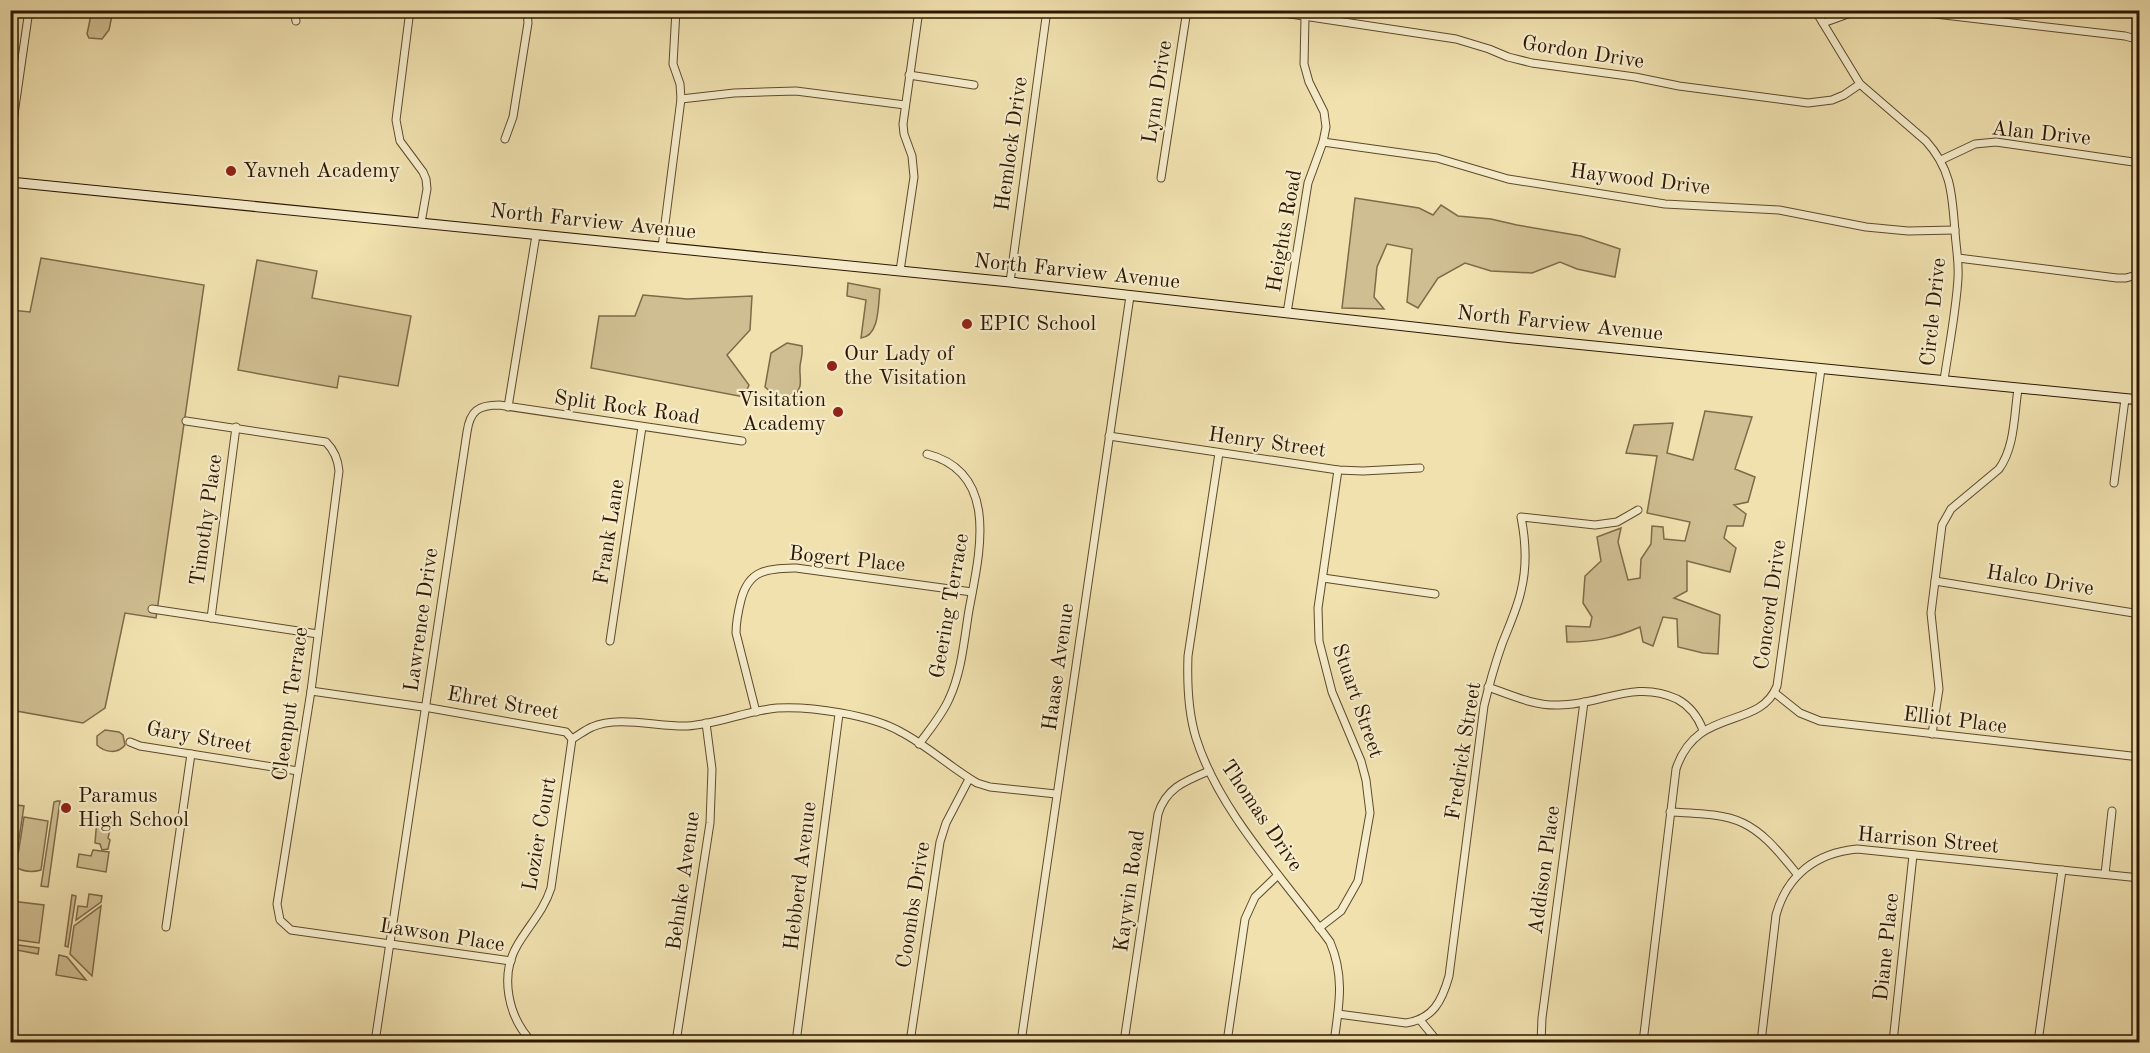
<svg xmlns="http://www.w3.org/2000/svg" width="2150" height="1053" viewBox="0 0 2150 1053" font-family="'Old Standard TT',serif">
<rect width="100%" height="100%" fill="#f0e1af"/>
<filter id="stains"><feTurbulence type="fractalNoise" baseFrequency=".00333" numOctaves="4"/><feColorMatrix values="0 0 0 0 .2 0 0 0 0 .09 0 0 0 0 .02 0 0 0 .5 -.17"/></filter>
<radialGradient id="worn" r=".72"><stop offset=".6" stop-color="#630" stop-opacity="0"/><stop offset="1" stop-color="#630" stop-opacity=".3"/></radialGradient>
<g fill="#cfbe91" stroke="#7e6a49" stroke-width="1.5">
<polygon points="92,10 113,11 109,30 102,39 89,38 87,34"/>
<polygon points="1355,198 1419,208 1433,215 1441,205 1458,216 1491,219 1517,225 1581,236 1620,249 1615,277 1577,269 1560,262 1532,273 1491,271 1465,263 1438,278 1418,308 1407,302 1412,249 1387,244 1377,267 1374,297 1384,309 1342,308"/>
<polygon points="41,258 204,285 156,618 125,613 105,708 83,723 11,710 11,310 30,312"/>
<polygon points="257,260 317,271 312,298 411,316 398,386 339,376 337,388 238,370"/>
<path d="M848,283l32,6c-2,15 0,47 -19,49l5,-38 -19,-4z"/>
<polygon points="643,295 687,299 752,296 750,330 727,355 749,385 744,397 591,368 599,316 635,316"/>
<path d="M787,343l15,3c1,7 -1,13 -2,20 -1,15 5,21 -9,32l-17,-3 -9,-8 6,-34z"/>
<path d="M1705,411l47,6 -17,52 20,8 -7,25 -14,3 12,9 -3,12h-16l-3,12 12,10 -6,24 -43,-11v30l-13,7 46,17 -2,39 -15,-1 -25,-6 -1,-28 -14,-2 -10,29 -10,-4 -3,-15c-25,11 -46,15 -73,15l-1,-16 24,1 2,-10 -9,-14 2,-27 16,-15 -4,-24 24,-9 -3,14 10,38 12,-2 1,-19 10,-15 1,-18 11,1 1,12 21,2 5,-19 -43,-9 10,-57 -31,-3 8,-28 39,-2 -6,30 26,7z"/>
<path d="M105,730l14,2 4,3 2,10c-7,9 -20,8 -28,0v-9z"/>
<polygon points="57,801 60,801 48,887 41,886 54,802"/>
<polygon points="17,805 24,806 17,852 11,852 10,846"/>
<polygon points="105,816 113,817 108,838 110,840 108,849 102,850 100,844 95,843 97,819 104,820"/>
<path d="M24,817l24,4 -7,49c-10,3 -17,2 -25,-3z"/>
<polygon points="93,850 109,852 106,872 77,867 79,854 91,856"/>
<polygon points="89,894 102,896 101,902 76,920 78,906 87,907"/>
<polygon points="72,895 76,896 68,947 65,946"/>
<polygon points="11,901 44,905 39,943 11,939"/>
<polygon points="101,906 92,976 70,954 74,926"/>
<polygon points="11,944 39,948 38,954 11,949"/>
<polygon points="59,955 67,957 86,980 56,975"/>
</g>
<g fill="none" stroke-linecap="round" stroke-linejoin="round">
<g stroke="#5e492c" stroke-width="9">
<g id="street">
<polyline points="294,10 296,21"/>
<polyline points="410,10 396,120 400,141 423,172 426,179 427,189 421,223"/>
<polyline points="1264,10 1456,39 1489,49 1508,57 1532,63 1635,77 1679,86 1808,103 1832,100 1844,95 1860,84"/>
<path d="M1815,10l45,74 66,57c26,29 26,54 29,91 1,15 4,30 3,46 -2,34 -9,68 -14,102"/>
<polyline points="1901,10 2125,36 2140,40"/>
<polyline points="1823,23 1859,10"/>
<polyline points="909,75 974,85"/>
<polyline points="681,99 734,93 796,91 905,105"/>
<polyline points="505,139 513,117 528,23 527,10"/>
<polyline points="10,142 29,10"/>
<polyline points="1323,142 1437,158 1508,179 1665,204 1779,210 1866,227 1908,231 1955,230"/>
<polyline points="1941,160 1975,144 1996,142 2140,163"/>
<polyline points="1161,178 1187,10"/>
<polyline points="662,247 681,99 680,84 673,64 676,10"/>
<polyline points="1958,258 2117,278 2126,278 2140,274"/>
<polyline points="900,271 914,177 912,156 904,134 903,124 919,10"/>
<polyline points="1010,282 1047,10"/>
<polyline points="1287,313 1308,183 1323,142 1326,127 1324,112 1309,82 1304,64 1305,17"/>
<polyline points="508,407 536,235"/>
<path d="M186,421l140,21c8,8 12,17 13,29l-28,220 -34,213 3,16 11,10 220,31"/>
<polyline points="1109,436 1338,470 1363,471 1420,468"/>
<path d="M1219,453l-31,203c-1,28 0,56 8,82 23,74 89,142 134,204 15,35 9,64 4,100"/>
<polyline points="2114,483 2125,399"/>
<polyline points="1323,578 1435,594"/>
<polyline points="1935,581 2140,614"/>
<polyline points="152,609 318,634"/>
<polyline points="211,618 236,427"/>
<polyline points="610,641 642,427"/>
<path d="M1488,687c23,8 46,19 71,18 43,0 75,-26 118,-6 13,7 21,18 26,31"/>
<polyline points="311,691 430,708 566,732 572,739"/>
<polyline points="1775,693 1800,713 1820,721 2140,757"/>
<path d="M756,712l-20,-79c0,-11 2,-21 5,-33 8,-31 26,-31 55,-32l176,24"/>
<path d="M1932,734l7,-45 -8,-76 11,-88 9,-16 48,-40c16,-22 15,-54 19,-80"/>
<path d="M572,739c7,-4 13,-9 20,-12 26,-12 66,0 95,-1 31,-2 59,-15 90,-18 34,-2 95,7 124,24 27,14 50,36 76,51l13,4 66,7"/>
<polyline points="130,742 140,746 298,771"/>
<path d="M919,744c11,-15 23,-29 30,-45 13,-28 15,-59 20,-89 10,-55 32,-137 -42,-156"/>
<path d="M1670,812c71,3 82,6 127,62"/>
<polyline points="2105,874 2112,811"/>
<polyline points="166,927 191,754"/>
<polyline points="1319,928 1341,911 1358,881 1370,813 1366,780 1361,761 1332,692 1319,641 1318,608 1338,470"/>
<path d="M1338,1014l68,9c27,-4 36,-22 43,-47l35,-270c5,-21 11,-42 18,-62 7,-18 15,-35 19,-53 6,-24 5,-49 0,-74l74,8 22,-3 21,-12"/>
<polyline points="1420,1020 1438,1042"/>
<path d="M375,1042l92,-610c3,-21 11,-27 32,-27l243,36"/>
<path d="M532,1042c-24,-25 -33,-67 -14,-98 12,-20 26,-34 33,-56l21,-149"/>
<polyline points="676,1042 710,823 712,769 706,723"/>
<polyline points="796,1042 839,714"/>
<polyline points="910,1042 940,842 946,823 969,779"/>
<polyline points="1021,1042 1130,296"/>
<path d="M1124,1042l34,-228c8,-26 27,-33 51,-43"/>
<polyline points="1227,1042 1245,919 1255,897 1278,875"/>
<polyline points="1541,1042 1542,1018 1584,702"/>
<path d="M1643,1042l33,-273c21,-64 83,-38 101,-83l44,-317"/>
<path d="M1761,1042l15,-127c11,-40 40,-62 81,-66l283,29"/>
<polyline points="1893,1042 1913,855"/>
<polyline points="2038,1042 2062,870"/>
</g>
</g>
<g stroke="#2d1601" stroke-width="11">
<polyline id="secondary" points="10,182 1010,282 1513,338 2140,400"/>
</g>
<use href="#street" stroke="#f5eccb" stroke-width="7"/>
<use href="#secondary" stroke="#f5eccb" stroke-width="9"/>
</g>
<g fill="#8f2418" stroke="#f5eccb" stroke-width="2">
<circle cx="231" cy="171" r="6"/>
<circle cx="967" cy="324" r="6"/>
<circle cx="832" cy="366" r="6"/>
<circle cx="838" cy="412" r="6"/>
<circle cx="66" cy="808" r="6"/>
</g>
<g text-anchor="middle" dominant-baseline="central" stroke-width="4.5" stroke-linejoin="round" paint-order="stroke">
<g font-size="21" fill="#2d1601" stroke="#f5eccb">
<text transform="translate(1583 53) rotate(9)">Gordon Drive</text>
<text transform="translate(1158 92) rotate(-81)">Lynn Drive</text>
<text transform="translate(2041 134) rotate(6)">Alan Drive</text>
<text transform="translate(1012 144) rotate(-82)">Hemlock Drive</text>
<text transform="translate(1640 180) rotate(7)">Haywood Drive</text>
<text transform="translate(593 222) rotate(6)">North Farview Avenue</text>
<text transform="translate(1285 231) rotate(-80)">Heights Road</text>
<text transform="translate(1077 272) rotate(6)">North Farview Avenue</text>
<text transform="translate(1934 312) rotate(-84)">Circle Drive</text>
<text transform="translate(1560 324) rotate(6)">North Farview Avenue</text>
<text transform="translate(627 408) rotate(8)">Split Rock Road</text>
<text transform="translate(1267 443) rotate(8)">Henry Street</text>
<text transform="translate(207 520) rotate(-82)">Timothy Place</text>
<text transform="translate(610 532) rotate(-81)">Frank Lane</text>
<text transform="translate(847 560) rotate(6)">Bogert Place</text>
<text transform="translate(2040 581) rotate(9)">Halco Drive</text>
<text transform="translate(1771 605) rotate(-82)">Concord Drive</text>
<text transform="translate(950 606) rotate(-80)">Geering Terrace</text>
<text transform="translate(422 620) rotate(-82)">Lawrence Drive</text>
<text transform="translate(1059 667) rotate(-82)">Haase Avenue</text>
<text transform="translate(1357 701) rotate(71)">Stuart Street</text>
<text transform="translate(291 704) rotate(-82)">Cleenput Terrace</text>
<text transform="translate(503 704) rotate(10)">Ehret Street</text>
<text transform="translate(1955 721) rotate(7)">Elliot Place</text>
<text transform="translate(199 738) rotate(10)">Gary Street</text>
<text transform="translate(1464 751) rotate(-81)">Fredrick Street</text>
<text transform="translate(1261 816) rotate(56)">Thomas Drive</text>
<text transform="translate(540 834) rotate(-80)">Lozier Court</text>
<text transform="translate(1928 841) rotate(5)">Harrison Street</text>
<text transform="translate(1545 870) rotate(-82)">Addison Place</text>
<text transform="translate(801 876) rotate(-83)">Hebberd Avenue</text>
<text transform="translate(684 881) rotate(-82)">Behnke Avenue</text>
<text transform="translate(1130 891) rotate(-82)">Kaywin Road</text>
<text transform="translate(914 905) rotate(-81)">Coombs Drive</text>
<text transform="translate(442 936) rotate(9)">Lawson Place</text>
<text transform="translate(1887 947) rotate(-84)">Diane Place</text>
</g>
<g font-size="21" fill="#2d1601" stroke="#f5eccb" text-anchor="start">
<text x="243" y="171">Yavneh Academy</text>
<text x="979" y="324">EPIC School</text>
<text x="844" y="354">Our Lady of<tspan x="844" dy="24">the Visitation</tspan></text>
<text x="826" y="400" text-anchor="end">Visitation<tspan x="826" dy="24">Academy</tspan></text>
<text x="78" y="796">Paramus<tspan x="78" dy="24">High School</tspan></text>
</g>
</g>
<rect width="2150" height="1053" fill="none" stroke="#f0e1af" stroke-width="36"/>
<rect x="12" y="12" width="2126" height="1029" fill="none" stroke="#2d1601" stroke-width="3"/>
<rect x="18" y="18" width="2114" height="1017" fill="none" stroke="#2d1601" stroke-width="1.5"/>
<rect width="100%" height="100%" filter="url(#stains)"/>
<rect width="100%" height="100%" fill="url(#worn)"/>
</svg>
